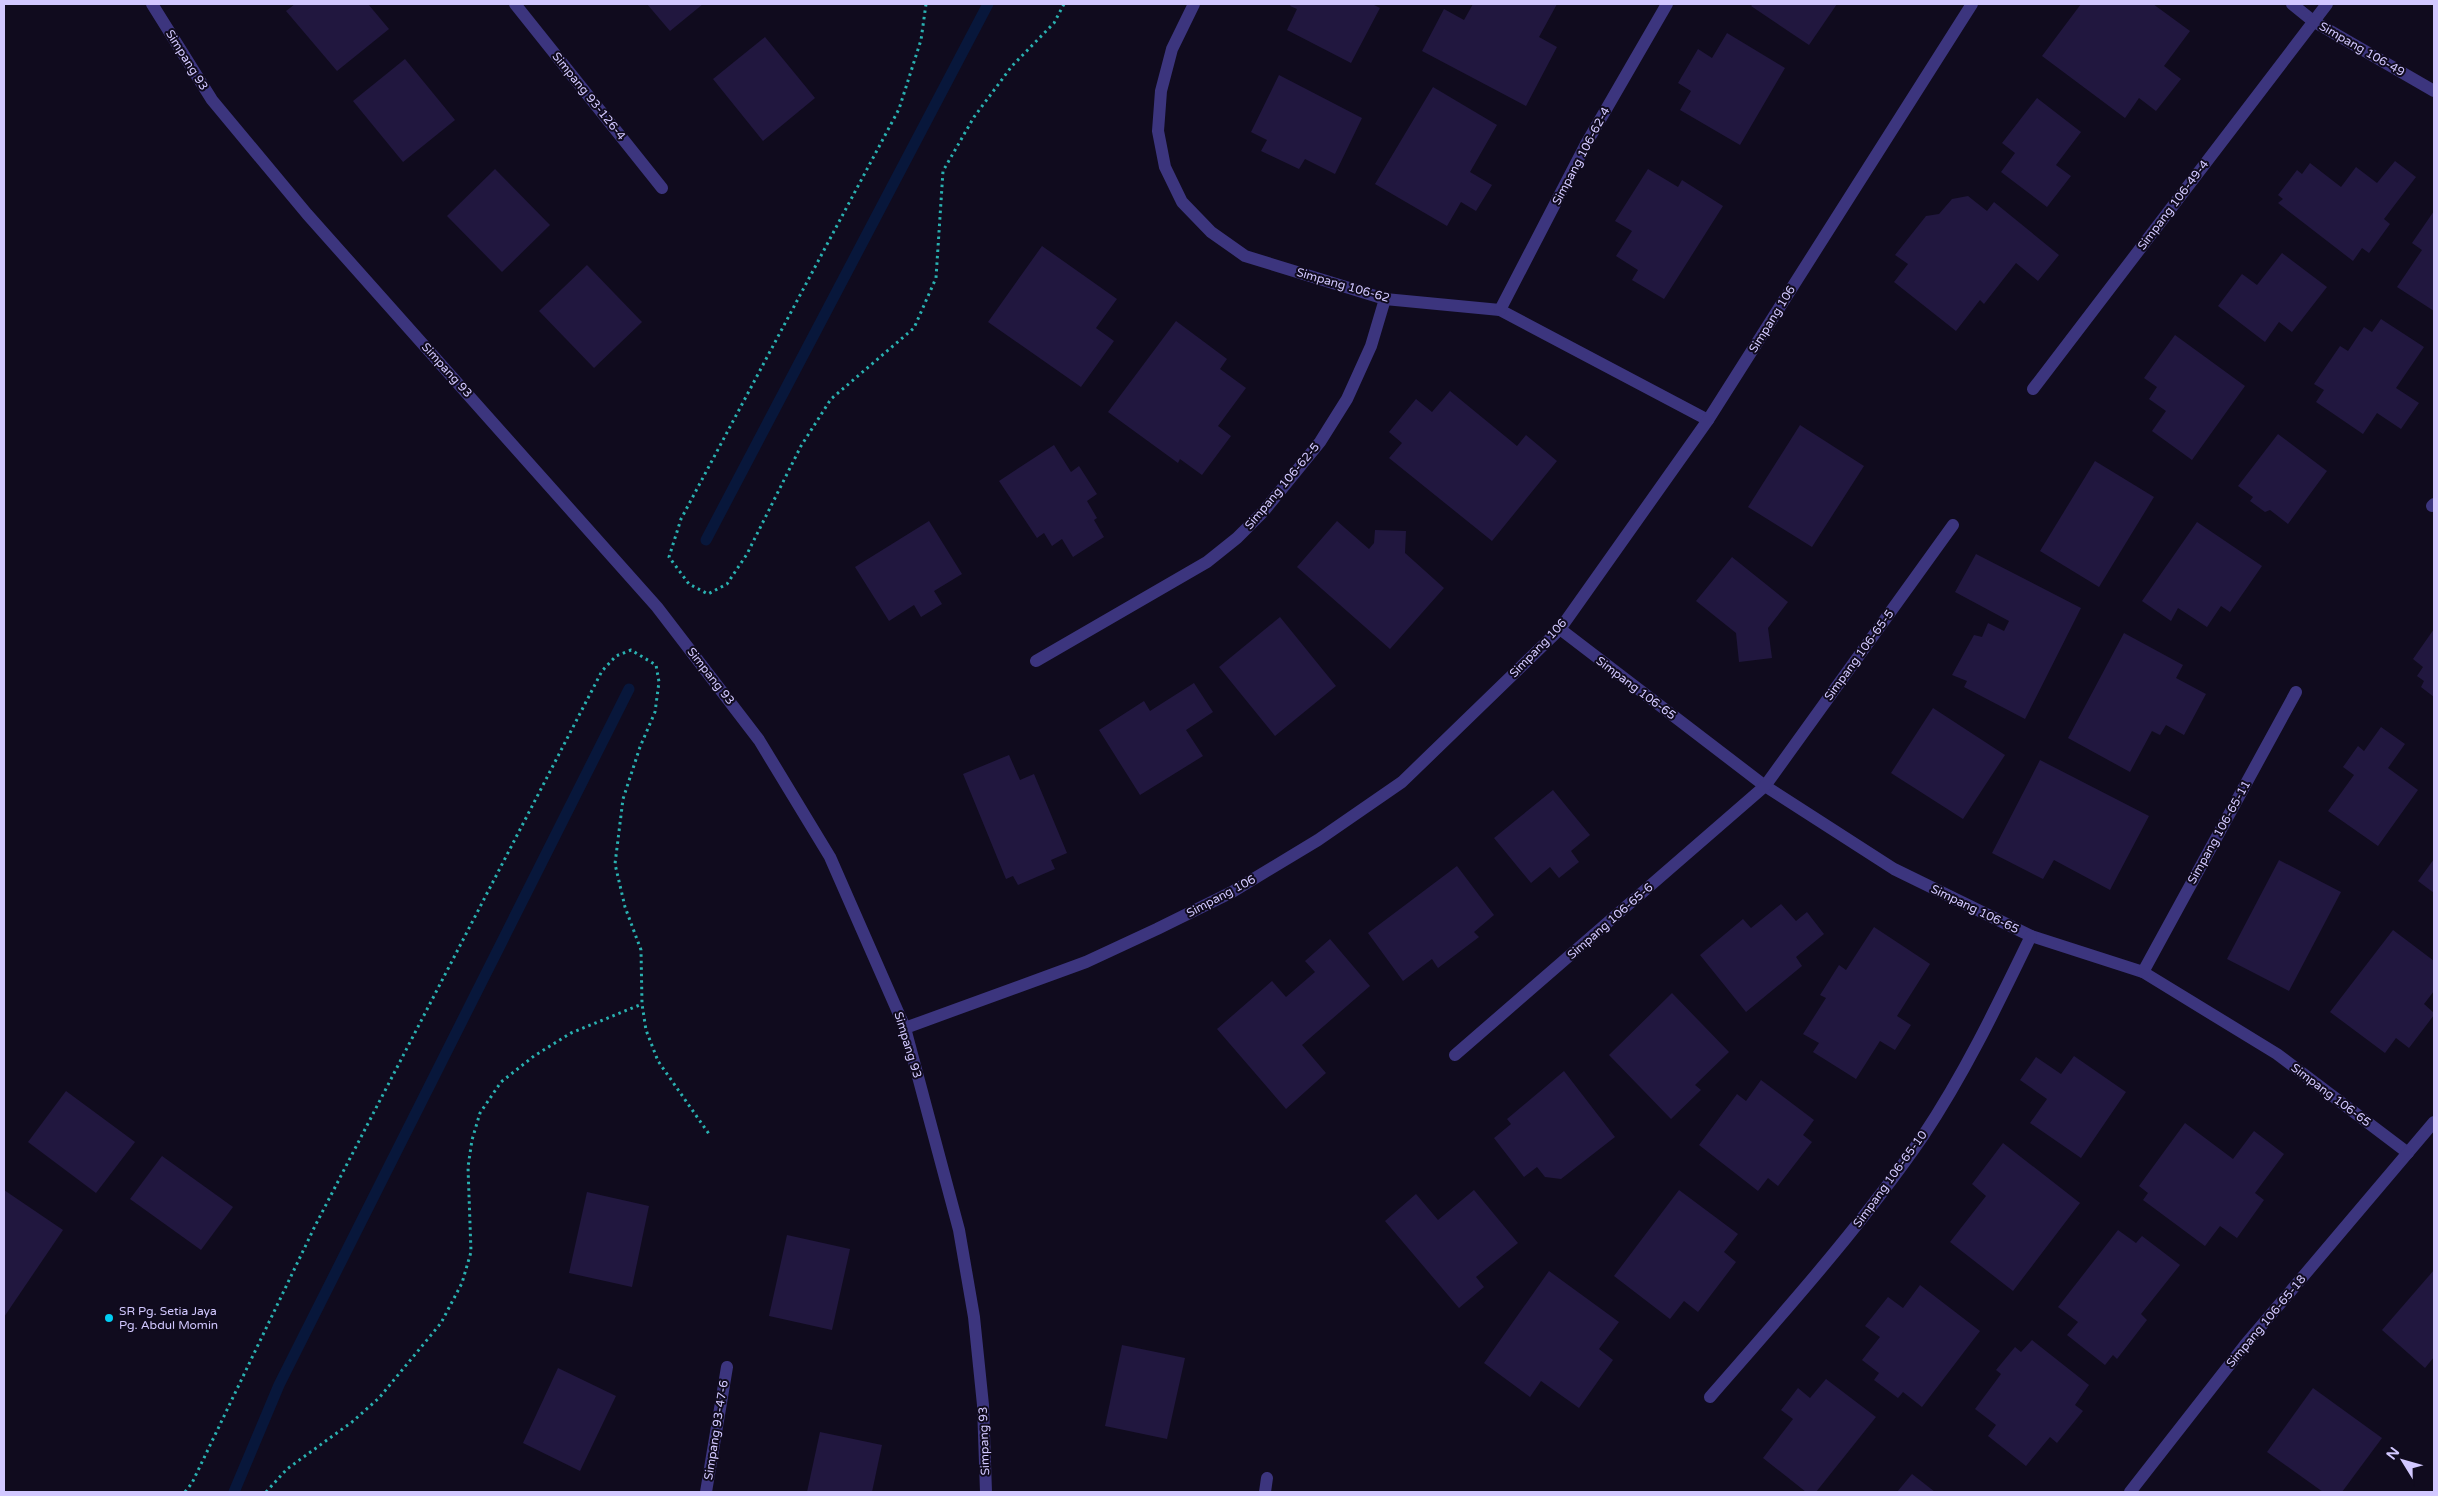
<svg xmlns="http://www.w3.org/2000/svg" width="2438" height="1496" viewBox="0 0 2438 1496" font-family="'Varela Round',sans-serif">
<rect width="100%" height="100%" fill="#100b1e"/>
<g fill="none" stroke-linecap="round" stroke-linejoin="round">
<g stroke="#08173b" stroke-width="11">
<polyline points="706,540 988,4"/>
<polyline points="234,1492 279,1385 629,689"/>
</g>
</g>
<g fill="#21173f">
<polygon points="295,4 368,4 389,29 337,71 286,11"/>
<polygon points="647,4 703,4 670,31"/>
<polygon points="1291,4 1372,4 1380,8 1351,63 1287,30 1297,9 1290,6"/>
<polygon points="1473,4 1557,4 1539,37 1557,47 1526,106 1422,51 1444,9 1464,20"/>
<polygon points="1753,4 1837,4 1809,45 1751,6"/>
<polygon points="2081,4 2153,4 2190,31 2164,66 2181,79 2156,111 2139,98 2125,118 2042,56"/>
<polygon points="1727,33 1785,68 1740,145 1680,110 1691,91 1678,83 1698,49 1712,58"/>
<polygon points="765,37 815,98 763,141 713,79"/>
<polygon points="405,59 455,120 403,162 353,101"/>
<polygon points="1279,75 1362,118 1335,174 1305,159 1299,169 1261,151 1267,140 1251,132"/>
<polygon points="1433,87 1497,125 1470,172 1492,185 1476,211 1461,202 1447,226 1375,184"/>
<polygon points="2037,98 2081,132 2056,165 2071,176 2047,207 2001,172 2015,153 2002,143"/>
<polygon points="2395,161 2416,177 2384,219 2390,224 2369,253 2362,248 2353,261 2278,203 2283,199 2278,195 2297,170 2302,174 2310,163 2341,187 2356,167 2377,183"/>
<polygon points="495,169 550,225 502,272 447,216"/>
<polygon points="1648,169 1678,187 1682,180 1723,206 1664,299 1632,280 1638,270 1616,256 1632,231 1615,221"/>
<polygon points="1968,196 1987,211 1994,202 2059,255 2038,281 2016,263 1984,304 1980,300 1956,331 1894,282 1908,264 1895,255 1926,216 1939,214 1952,199"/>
<polygon points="2434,211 2434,311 2397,287 2422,250 2412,243"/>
<polygon points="1042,246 1117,299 1096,328 1114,341 1081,387 988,322"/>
<polygon points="2282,253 2327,287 2292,332 2279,322 2265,342 2218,306 2242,274 2257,285"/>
<polygon points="587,265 642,322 594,368 539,311"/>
<polygon points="2381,319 2424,347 2396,388 2419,403 2401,429 2377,413 2363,434 2316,402 2324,390 2314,384 2340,346 2348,351 2364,327 2372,332"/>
<polygon points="1176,321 1227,359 1220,369 1246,388 1218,426 1231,436 1202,475 1180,459 1178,463 1108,412"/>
<polygon points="2175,335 2245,386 2192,460 2152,431 2166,411 2149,399 2157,387 2144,378"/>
<polygon points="1450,391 1517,446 1526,435 1557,461 1492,541 1389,458 1402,443 1389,432 1416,399 1432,412"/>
<polygon points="1800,425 1864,466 1812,547 1748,507"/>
<polygon points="2278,434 2327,471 2288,524 2270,510 2265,512 2250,501 2253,497 2238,486"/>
<polygon points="1054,445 1071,472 1079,466 1097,494 1087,501 1097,518 1094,520 1104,537 1073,557 1062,539 1052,546 1044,533 1037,538 999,481"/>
<polygon points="2095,461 2154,497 2099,587 2040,551"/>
<polygon points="929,521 962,574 934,591 942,604 921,617 914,605 889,621 855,567"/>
<polygon points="1337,521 1369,549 1374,543 1375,530 1406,531 1405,553 1444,588 1390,649 1297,567"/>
<polygon points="2197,522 2262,566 2230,612 2221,606 2207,627 2178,608 2171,621 2142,601"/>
<polygon points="1976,554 2081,608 2025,719 1964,687 1967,681 1952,675 1974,635 1982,637 1988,623 2004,631 2009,621 1955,592"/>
<polygon points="1732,557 1788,602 1768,628 1772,658 1739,662 1736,633 1696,601"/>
<polygon points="1280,617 1336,686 1275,736 1219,667"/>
<polygon points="2434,629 2434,697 2421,687 2424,681 2417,676 2423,667 2413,659"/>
<polygon points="2124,633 2183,665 2176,678 2206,694 2184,735 2166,725 2160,735 2152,731 2130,772 2068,738"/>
<polygon points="1194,683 1213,712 1186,730 1203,756 1140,795 1099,730 1144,701 1150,711"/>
<polygon points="1933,708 2005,755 1963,819 1891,773"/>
<polygon points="2381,727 2405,744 2388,768 2418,790 2378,846 2328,811 2354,775 2343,767 2358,746 2364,751"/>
<polygon points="1009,755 1020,780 1034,774 1067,853 1051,860 1055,869 1018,885 1013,876 1006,879 963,774"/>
<polygon points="2040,760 2149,816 2110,890 2054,860 2043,879 1992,853"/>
<polygon points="1553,790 1590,835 1571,851 1579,862 1559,878 1550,867 1531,883 1494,838"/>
<polygon points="2434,859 2434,893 2418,881"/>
<polygon points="2279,860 2341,892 2289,991 2227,959"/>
<polygon points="1457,866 1494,915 1474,932 1479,937 1438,968 1432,959 1403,981 1368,933"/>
<polygon points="1781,904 1796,921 1807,912 1824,934 1796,957 1802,966 1746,1012 1700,955 1743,919 1751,928"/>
<polygon points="1874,927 1930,964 1897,1016 1911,1025 1895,1050 1880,1041 1856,1079 1813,1052 1819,1043 1803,1034 1826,998 1820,995 1839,965 1846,970"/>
<polygon points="2393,930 2434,961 2434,991 2424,1004 2434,1013 2434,1015 2409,1048 2396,1038 2385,1053 2330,1012"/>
<polygon points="1330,939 1370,986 1302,1045 1326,1073 1286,1109 1217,1029 1272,981 1286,997 1315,972 1305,961"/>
<polygon points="1672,993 1729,1052 1695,1085 1701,1090 1671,1119 1609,1055"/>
<polygon points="2074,1056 2126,1092 2081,1158 2030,1123 2047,1099 2020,1080 2036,1057 2061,1074"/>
<polygon points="1564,1071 1615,1137 1561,1179 1545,1177 1537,1167 1524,1177 1494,1138 1511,1124 1507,1119"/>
<polygon points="1761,1080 1814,1120 1803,1135 1812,1142 1778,1186 1768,1178 1758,1191 1699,1145 1737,1094 1746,1101"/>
<polygon points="66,1091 135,1142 96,1193 28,1142"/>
<polygon points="2185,1123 2233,1159 2254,1131 2284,1154 2255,1193 2264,1200 2237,1238 2220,1226 2205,1246 2143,1200 2148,1193 2139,1186"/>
<polygon points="2003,1143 2080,1203 2013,1291 1950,1242 1986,1196 1972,1184"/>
<polygon points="162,1156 233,1207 201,1250 130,1199"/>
<polygon points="4,1190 63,1230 4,1317"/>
<polygon points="1474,1190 1518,1243 1476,1277 1484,1287 1459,1308 1385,1221 1416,1194 1438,1220"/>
<polygon points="1679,1190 1738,1234 1724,1252 1736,1262 1698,1312 1684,1301 1670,1319 1614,1276"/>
<polygon points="587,1192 649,1206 632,1287 569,1273"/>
<polygon points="2118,1230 2136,1243 2142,1236 2180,1265 2141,1314 2147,1320 2117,1359 2113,1355 2105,1365 2067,1335 2078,1322 2058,1307"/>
<polygon points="787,1235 850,1249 832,1330 769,1316"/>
<polygon points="2434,1270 2434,1357 2425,1368 2382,1330"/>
<polygon points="1549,1271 1619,1322 1599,1349 1613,1360 1579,1408 1541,1381 1530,1397 1484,1363"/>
<polygon points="1920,1285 1980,1331 1922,1407 1903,1392 1898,1398 1874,1380 1879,1373 1862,1360 1880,1337 1865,1326 1888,1297 1903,1308"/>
<polygon points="2032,1340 2089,1385 2075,1405 2083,1411 2057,1443 2050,1437 2026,1466 1988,1436 1996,1425 1975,1409 2001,1374 1996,1370 2015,1347 2021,1352"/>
<polygon points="1122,1345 1185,1358 1167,1439 1105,1426"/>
<polygon points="558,1368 616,1396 580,1471 523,1443"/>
<polygon points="1826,1379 1876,1417 1816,1492 1806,1492 1763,1458 1793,1419 1781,1410 1798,1388 1810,1398"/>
<polygon points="2313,1388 2382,1438 2342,1492 2323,1492 2267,1452"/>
<polygon points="820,1432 882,1445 872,1492 807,1492"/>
<polygon points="1912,1474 1935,1492 1897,1492"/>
</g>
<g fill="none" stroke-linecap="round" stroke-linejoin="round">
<g stroke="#2ab1b1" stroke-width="3" stroke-dasharray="2.5 4" stroke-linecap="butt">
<polyline points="926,4 921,40 899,109 681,519 669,557 689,584 708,594 727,584 747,554 801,446 831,399 914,328 936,278 943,171 974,117 1012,66 1054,23 1064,4"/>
<polyline points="185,1492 192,1483 315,1226 602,671 616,656 631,650 656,665 659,682 655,712 640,747 623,799 615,864 625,907 641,950 642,1004 646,1030 658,1061 709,1134"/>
<polyline points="266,1492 287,1469 352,1422 379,1398 441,1323 462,1283 471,1252 468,1167 472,1140 480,1113 501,1082 534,1056 571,1033 642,1004"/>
</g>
<g stroke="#3c357e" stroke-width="12">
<polyline points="152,4 212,100 307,214 657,607 759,740 830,857 905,1028 959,1230 974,1317 983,1405 986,1492"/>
<polyline points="515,4 662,188"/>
<polyline points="1194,4 1172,49 1161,91 1158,131 1165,167 1182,202 1211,232 1245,256 1385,299 1500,310 1708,420"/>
<polyline points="2292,4 2313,21 2434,91"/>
<polyline points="1500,310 1586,144 1667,4"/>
<polyline points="2033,389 2327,4"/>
<polyline points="2432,506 2434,504"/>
<polyline points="1560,629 1765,786 1894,869 2031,936 2143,972 2277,1054 2408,1153"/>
<polyline points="1036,661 1207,562 1237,538 1263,512 1320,442 1347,399 1371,346 1385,299"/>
<polyline points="2143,972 2296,692"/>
<polyline points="905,1028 1086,962 1157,929 1232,892 1318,840 1402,782 1560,629 1708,420 1972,4"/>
<polyline points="1455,1055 1765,786 1953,525"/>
<path d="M1710,1397c74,-85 149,-168 213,-261 42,-63 75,-132 108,-200"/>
<polyline points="706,1492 727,1367"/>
<polyline points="1265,1492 1267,1478"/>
<polyline points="2130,1492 2245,1345 2434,1122"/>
</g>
</g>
<circle fill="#00cef3" stroke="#100b1e" stroke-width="2" cx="109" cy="1318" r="5"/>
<g text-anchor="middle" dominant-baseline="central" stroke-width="4" stroke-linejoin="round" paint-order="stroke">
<g font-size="12" fill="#d2c8ff" stroke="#100b1e">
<text transform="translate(2362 49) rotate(30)">Simpang 106-49</text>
<text transform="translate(187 60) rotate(58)">Simpang 93</text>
<text transform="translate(589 96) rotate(51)">Simpang 93-126-4</text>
<text transform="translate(1581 156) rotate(-62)">Simpang 106-62-4</text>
<text transform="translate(2173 205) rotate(-53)">Simpang 106-49-4</text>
<text transform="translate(1343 285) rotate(16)">Simpang 106-62</text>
<text transform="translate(1772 319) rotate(-58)">Simpang 106</text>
<text transform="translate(447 370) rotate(48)">Simpang 93</text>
<text transform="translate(1282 486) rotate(-50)">Simpang 106-62-5</text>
<text transform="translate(1538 648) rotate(-46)">Simpang 106</text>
<text transform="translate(1859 655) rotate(-54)">Simpang 106-65-5</text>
<text transform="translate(711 676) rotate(52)">Simpang 93</text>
<text transform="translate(1636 688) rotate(37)">Simpang 106-65</text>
<text transform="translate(2219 832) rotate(-61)">Simpang 106-65-11</text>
<text transform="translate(1221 896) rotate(-28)">Simpang 106</text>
<text transform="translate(1975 909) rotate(26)">Simpang 106-65</text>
<text transform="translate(1610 921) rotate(-41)">Simpang 106-65-6</text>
<text transform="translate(908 1045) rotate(73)">Simpang 93</text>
<text transform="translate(2331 1095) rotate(37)">Simpang 106-65</text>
<text transform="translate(1890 1179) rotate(-54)">Simpang 106-65-10</text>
<text transform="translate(2266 1321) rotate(-50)">Simpang 106-65-18</text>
<text transform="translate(716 1430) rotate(-81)">Simpang 93-47-6</text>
<text transform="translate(984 1441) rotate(-92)">Simpang 93</text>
</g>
<g font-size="12" fill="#d2c8ff" stroke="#100b1e" text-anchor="start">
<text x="119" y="1311">SR Pg. Setia Jaya<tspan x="119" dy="14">Pg. Abdul Momin</tspan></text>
</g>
</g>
<rect width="2438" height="1496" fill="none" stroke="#d2c8ff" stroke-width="10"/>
<g transform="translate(2403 1461) rotate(307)" stroke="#100b1e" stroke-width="4" paint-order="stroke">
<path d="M0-4L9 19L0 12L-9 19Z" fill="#d2c8ff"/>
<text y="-8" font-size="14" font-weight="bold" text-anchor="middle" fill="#d2c8ff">N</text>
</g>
</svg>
